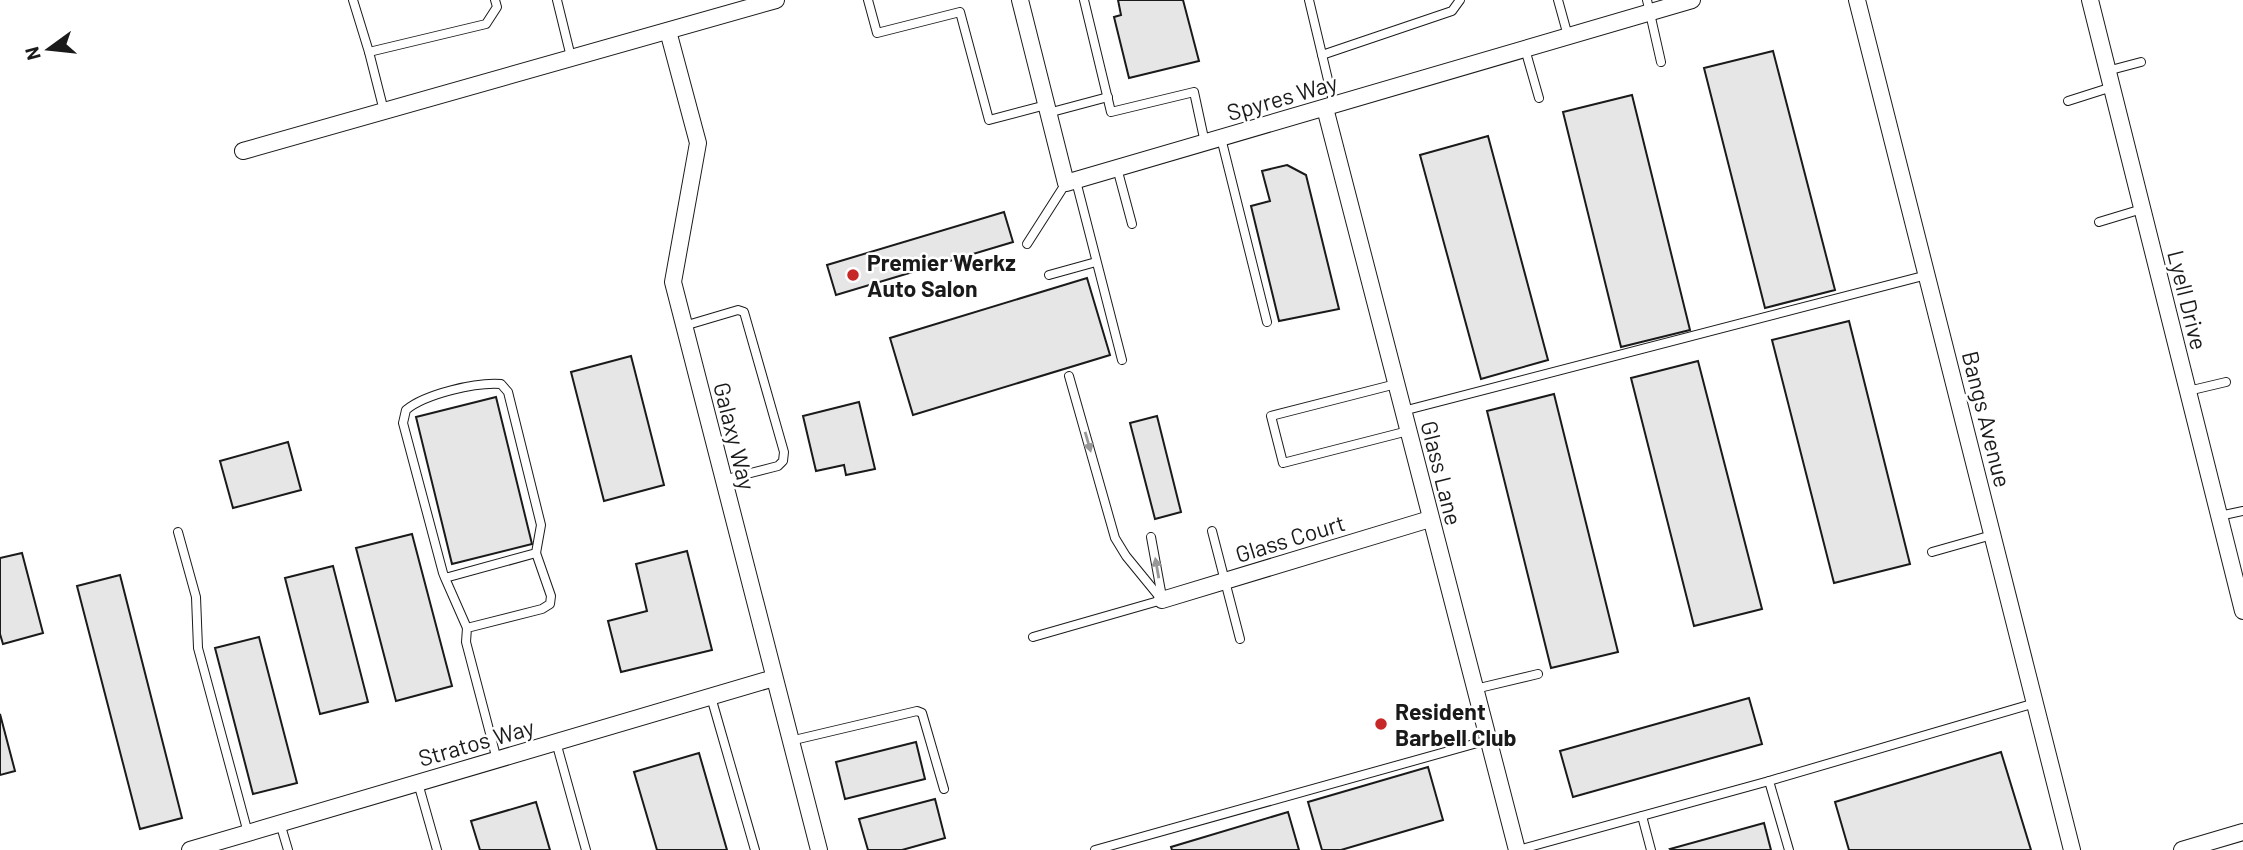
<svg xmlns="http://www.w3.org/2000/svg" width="2243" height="850" viewBox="0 0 2243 850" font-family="Barlow,sans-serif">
<rect width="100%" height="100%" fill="#fff"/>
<g fill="#e6e6e6" stroke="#1a1a1a" stroke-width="2">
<polygon points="1118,0 1183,0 1199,61 1129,78 1114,17 1121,15"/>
<polygon points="1773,51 1835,290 1765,308 1704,68"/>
<polygon points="1632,95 1690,330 1621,347 1563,112"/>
<polygon points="1488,136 1548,360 1481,379 1420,155"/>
<polygon points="1287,165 1306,175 1339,309 1279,321 1251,206 1270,201 1262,171"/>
<polygon points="1004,212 1013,242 836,295 827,265"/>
<polygon points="1087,278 1110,355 913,415 890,338"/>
<polygon points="1849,321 1910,564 1834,583 1772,340"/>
<polygon points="631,356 664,485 604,501 571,372"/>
<polygon points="1698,361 1762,609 1694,626 1631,378"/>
<polygon points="1554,394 1618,652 1551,668 1487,411"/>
<polygon points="496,397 532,544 452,564 416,417"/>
<polygon points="859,402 875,469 846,475 844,465 816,471 803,416"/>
<polygon points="1157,416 1181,512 1155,519 1130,423"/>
<polygon points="288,442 301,490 233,508 220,461"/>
<polygon points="412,534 452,686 396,701 356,548"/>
<polygon points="687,551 712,650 621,672 608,621 647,611 636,564"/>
<polygon points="22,553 43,633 3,644 0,634 0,558"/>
<polygon points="333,566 368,702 320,714 285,578"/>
<polygon points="120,575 182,818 140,829 77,586"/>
<polygon points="259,637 297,783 253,794 215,648"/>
<polygon points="1749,698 1762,744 1573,797 1560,751"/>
<polygon points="0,714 15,771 0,775"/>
<polygon points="916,742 925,779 845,799 836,762"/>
<polygon points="2001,752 2031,850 1849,850 1835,802"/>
<polygon points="699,753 727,850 657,850 634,772"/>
<polygon points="1428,767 1443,820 1341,850 1322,850 1308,802"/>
<polygon points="935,799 945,838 902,850 868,850 859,819"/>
<polygon points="536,802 550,850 480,850 471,821"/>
<polygon points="1288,812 1299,850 1172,850 1171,847"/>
<polygon points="1764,823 1771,850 1671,850 1670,849"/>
</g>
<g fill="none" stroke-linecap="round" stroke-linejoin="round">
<g stroke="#1a1a1a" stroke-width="10">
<g id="lane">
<polyline points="353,0 369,52"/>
<polyline points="557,0 571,57"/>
<polyline points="868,0 877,33 960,12 989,120 1046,105"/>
<polyline points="1084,0 1111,112 1194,92 1205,143"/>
<polyline points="1309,0 1334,105"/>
<polyline points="1558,0 1568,36"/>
<polyline points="1647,0 1661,62"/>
<polyline points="1525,49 1539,98"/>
<polyline points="1322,55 1452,11 1460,0"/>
<polyline points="2107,71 2141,62"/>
<polyline points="2068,101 2112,87"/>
<polyline points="384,111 369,52 486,24 497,7 495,0"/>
<polyline points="1048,113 1108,97"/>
<polyline points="1221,138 1267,322"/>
<polyline points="1117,168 1132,224"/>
<polyline points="1076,181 1122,360"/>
<polyline points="2099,222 2142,209"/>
<polyline points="1027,244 1066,183"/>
<polyline points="1049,275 1096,262"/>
<polyline points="684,326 738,310 744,312 784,452 783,461 778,466 723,480"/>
<polyline points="1069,376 1115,538 1126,556 1162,600"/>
<polyline points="1396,384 1271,416 1283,463 1408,431"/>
<polyline points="2188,391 2226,382"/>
<polyline points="1403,411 1927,275"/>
<polyline points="2219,516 2243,511"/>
<polyline points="1212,531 1240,639"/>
<polyline points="178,532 196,597 198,648 248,833"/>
<polyline points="1151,537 1162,597"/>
<polyline points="1932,552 1992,535"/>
<path d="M445,578l91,-25 5,-28 -33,-133 -7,-8c-25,-2 -76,10 -95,26l-3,13 40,150 2,5 22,50"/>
<polyline points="1033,637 1162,600"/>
<polyline points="1475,689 1538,674"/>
<polyline points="711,697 755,850"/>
<polyline points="790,741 917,711 922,713 944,789"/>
<polyline points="556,742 586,850"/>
<polyline points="497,760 466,642 467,628 542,609 550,604 551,596 536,553"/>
<polyline points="1769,781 1789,850"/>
<polyline points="418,783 437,850"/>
<polyline points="1642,816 1651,850"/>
<polyline points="280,823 288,850"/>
<polyline points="1095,850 1488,740"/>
<polyline points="1518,850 1769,781 2035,703"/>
</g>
</g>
<g stroke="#1a1a1a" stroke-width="18">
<g id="street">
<polyline points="1020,0 1066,183 1692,0"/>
<polyline points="1857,0 2072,850"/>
<polyline points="2090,0 2243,611"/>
<polyline points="668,31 698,143 673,282 819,850"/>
<polyline points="1325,108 1517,850"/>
<polyline points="243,151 776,0"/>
<polyline points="1162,600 1430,519"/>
<polyline points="190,850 774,678"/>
<polyline points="2182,850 2243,832"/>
</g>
</g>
<use href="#lane" stroke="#fff" stroke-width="8"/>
<use href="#street" stroke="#fff" stroke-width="16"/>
</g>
<defs><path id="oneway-solid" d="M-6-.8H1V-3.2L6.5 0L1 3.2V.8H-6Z" transform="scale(1.75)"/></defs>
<g fill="#989898">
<use href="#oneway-solid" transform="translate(1088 442) rotate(74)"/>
<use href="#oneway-solid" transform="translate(1157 568) rotate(-100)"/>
</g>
<g fill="#c62828" stroke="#fff" stroke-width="2.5">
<circle cx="853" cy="275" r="7"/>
<circle cx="1381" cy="724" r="7"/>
</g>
<g text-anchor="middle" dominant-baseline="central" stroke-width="5" stroke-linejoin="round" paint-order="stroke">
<g font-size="23" fill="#1a1a1a" stroke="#fff">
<text transform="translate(1282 97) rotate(-16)">Spyres Way</text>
<text transform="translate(2188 300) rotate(76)">Lyell Drive</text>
<text transform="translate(1987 419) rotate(76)">Bangs Avenue</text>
<text transform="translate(735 436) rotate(76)">Galaxy Way</text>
<text transform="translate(1442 473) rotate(76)">Glass Lane</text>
<text transform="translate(1290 538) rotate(-17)">Glass Court</text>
<text transform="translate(476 742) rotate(-16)">Stratos Way</text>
</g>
<g font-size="23" font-weight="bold" fill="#1a1a1a" stroke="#fff" text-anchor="start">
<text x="867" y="262">Premier Werkz<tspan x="867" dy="26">Auto Salon</tspan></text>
<text x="1395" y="711">Resident<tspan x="1395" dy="26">Barbell Club</tspan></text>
</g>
</g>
<g transform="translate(49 49) rotate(255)" stroke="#ffffff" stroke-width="5" paint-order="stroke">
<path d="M0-5L12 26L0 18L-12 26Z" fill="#1a1a1a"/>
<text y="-10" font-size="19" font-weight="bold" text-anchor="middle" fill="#1a1a1a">N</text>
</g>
</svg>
